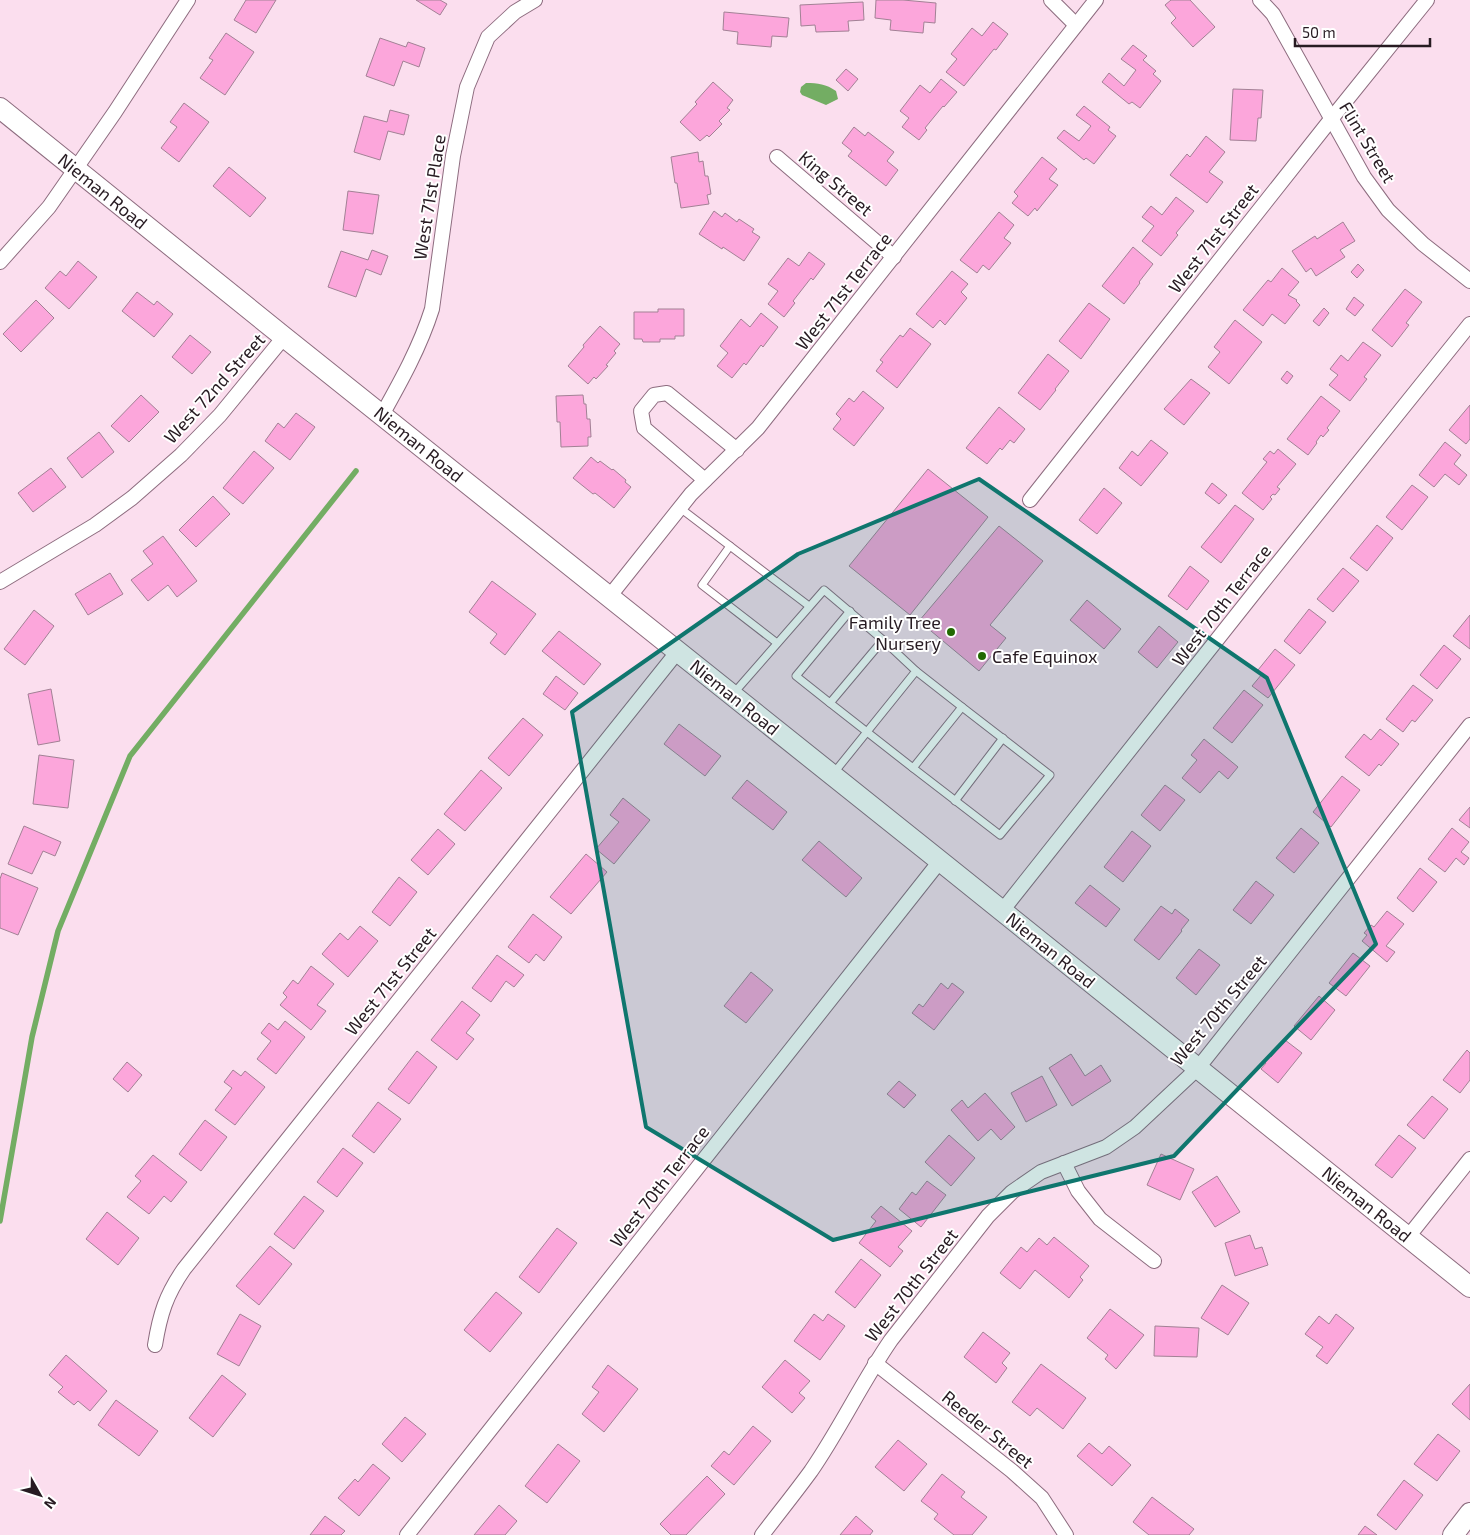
<svg xmlns="http://www.w3.org/2000/svg" width="1470" height="1535" viewBox="0 0 1470 1535" font-family="'Exo 2',sans-serif">
<rect width="100%" height="100%" fill="#fbdeee"/>
<path fill="#73ad63" d="M806,83c12,0 20,1 30,8l2,8 -12,6 -24,-10 -2,-3 1,-5z"/>
<g fill="none" stroke-linecap="round" stroke-linejoin="round">
<polyline stroke="#73ad63" stroke-width="5.5" points="0,1221 32,1037 58,931 130,756 356,471"/>
</g>
<g fill="#fca6db" stroke="#a28195">
<polygon points="246,0 276,0 256,33 234,20"/>
<polygon points="416,0 440,0 447,4 440,15"/>
<polygon points="876,0 903,0 936,3 935,23 924,22 923,33 890,30 891,20 875,18"/>
<polygon points="1171,0 1190,0 1215,27 1193,47 1171,23 1176,18 1165,5"/>
<polygon points="863,2 864,20 848,21 849,31 816,32 815,25 801,26 800,5"/>
<polygon points="724,12 789,18 787,37 772,36 771,47 737,44 738,32 723,30"/>
<polygon points="993,22 1008,34 996,50 994,49 964,86 946,72 957,59 951,54 972,28 982,36"/>
<polygon points="226,33 254,52 225,95 200,78 213,60 209,58"/>
<polygon points="380,38 406,47 408,42 425,48 419,67 403,61 394,86 366,76"/>
<polygon points="1133,45 1147,56 1143,60 1156,71 1153,74 1161,81 1140,108 1132,102 1129,104 1102,82 1109,73 1124,86 1136,70 1121,59"/>
<polygon points="846,69 858,79 848,91 836,80"/>
<polygon points="941,79 957,92 944,107 943,106 925,128 927,130 919,140 902,127 909,118 900,111 920,85 930,93"/>
<polygon points="713,82 733,100 727,108 730,110 719,121 722,124 709,137 707,135 700,141 680,122 697,104 695,102"/>
<polygon points="1233,89 1263,90 1261,118 1258,118 1256,141 1230,140"/>
<polygon points="184,103 209,122 179,162 161,148 177,127 170,122"/>
<polygon points="1084,106 1110,127 1108,130 1116,136 1094,164 1086,158 1084,160 1057,138 1064,130 1079,141 1091,126 1076,115"/>
<polygon points="390,110 409,115 404,135 388,131 380,160 354,152 364,116 387,122"/>
<polygon points="854,127 865,136 868,132 894,152 887,161 898,170 886,186 848,156 852,151 842,143"/>
<polygon points="1206,136 1225,152 1209,172 1223,182 1207,203 1170,175 1187,154 1190,157"/>
<polygon points="698,152 699,162 703,161 705,176 708,176 711,194 707,195 709,204 681,208 677,183 675,183 671,157"/>
<polygon points="1042,157 1057,169 1049,179 1058,185 1037,211 1035,208 1028,216 1012,203 1018,196 1014,192"/>
<polygon points="229,167 266,198 250,217 213,186"/>
<polygon points="348,191 379,195 373,234 343,230"/>
<polygon points="1176,197 1194,211 1176,233 1178,235 1161,256 1142,241 1154,226 1142,217 1151,206 1162,215"/>
<polygon points="714,211 722,217 725,213 737,222 739,219 754,229 752,232 760,237 744,261 723,247 722,249 699,234"/>
<polygon points="999,212 1014,225 1004,238 1011,243 989,270 983,265 977,273 960,260"/>
<polygon points="1343,222 1355,241 1340,250 1345,257 1316,276 1311,268 1306,272 1292,251 1315,236 1317,239"/>
<polygon points="1133,247 1153,264 1139,282 1140,283 1124,304 1102,286"/>
<polygon points="372,250 388,256 381,275 366,269 356,297 328,287 341,251 368,260"/>
<polygon points="809,252 825,264 813,280 811,278 793,301 795,303 784,317 768,304 778,291 768,284 788,258 799,266"/>
<polygon points="78,261 97,277 69,309 45,288 60,271 66,276"/>
<polygon points="1358,264 1364,270 1357,278 1351,272"/>
<polygon points="1282,268 1299,282 1288,295 1297,300 1296,301 1300,305 1285,324 1272,314 1263,326 1243,310 1268,280 1271,282"/>
<polygon points="952,271 968,284 961,292 967,298 945,325 940,320 933,328 916,314"/>
<polygon points="1405,289 1422,302 1406,323 1409,325 1392,347 1372,330"/>
<polygon points="137,292 154,305 157,301 173,314 154,337 122,311"/>
<polygon points="1354,297 1364,305 1355,316 1346,309"/>
<polygon points="36,300 54,318 21,352 3,334"/>
<polygon points="1089,303 1110,319 1081,359 1059,341"/>
<polygon points="1324,308 1329,313 1319,326 1313,321"/>
<polygon points="658,309 684,309 684,336 675,336 675,339 660,339 660,342 643,342 642,339 634,339 634,312 658,312"/>
<polygon points="761,313 778,327 763,347 761,345 746,365 744,363 732,378 717,366 728,353 720,346 741,319 750,327"/>
<polygon points="1235,320 1262,342 1229,384 1208,367 1220,352 1214,347"/>
<polygon points="600,326 620,344 614,351 616,353 606,365 608,366 596,379 594,377 588,384 568,366 584,347 583,345"/>
<polygon points="910,328 931,344 897,388 876,371 883,362 880,360 900,335 903,337"/>
<polygon points="190,335 211,352 192,374 172,357"/>
<polygon points="1363,342 1381,355 1364,377 1367,379 1350,401 1329,385 1338,375 1330,369 1341,355 1348,361"/>
<polygon points="1048,354 1069,371 1055,389 1056,390 1040,410 1018,393"/>
<polygon points="1287,371 1293,376 1287,384 1281,379"/>
<polygon points="1191,379 1210,393 1184,425 1164,409"/>
<polygon points="863,391 884,408 854,446 833,429 841,419 836,414 849,398 854,402"/>
<polygon points="141,395 159,412 129,442 111,426"/>
<polygon points="583,395 584,404 586,404 587,419 590,419 591,437 588,437 588,446 561,447 560,422 557,422 556,396"/>
<polygon points="1321,396 1340,411 1327,428 1329,430 1323,437 1321,435 1316,442 1317,443 1308,455 1287,439"/>
<polygon points="1470,405 1470,439 1466,444 1449,430"/>
<polygon points="999,407 1025,429 1014,443 1010,440 1002,450 1000,448 987,464 966,448"/>
<polygon points="296,413 315,427 290,460 265,441 278,423 284,428"/>
<polygon points="99,432 114,452 82,478 67,458"/>
<polygon points="1151,440 1168,453 1141,486 1119,468 1132,451 1138,456"/>
<polygon points="1445,442 1461,455 1454,464 1467,475 1459,485 1445,474 1434,487 1419,475"/>
<polygon points="1278,449 1296,464 1277,487 1280,489 1275,495 1273,494 1270,497 1272,499 1263,510 1242,493 1267,462 1263,459 1270,451 1274,454"/>
<polygon points="254,451 274,468 243,504 223,488"/>
<polygon points="591,457 598,463 600,461 612,470 613,469 626,480 625,482 631,487 614,508 595,493 593,494 573,478"/>
<polygon points="51,468 66,487 33,512 18,493"/>
<polygon points="928,469 988,517 910,615 849,566"/>
<polygon points="1212,483 1227,495 1219,504 1205,493"/>
<polygon points="1412,485 1428,497 1402,530 1386,517"/>
<polygon points="1104,488 1122,503 1097,534 1079,520"/>
<polygon points="213,496 230,514 196,547 179,530"/>
<polygon points="1235,505 1254,519 1221,563 1201,547"/>
<polygon points="1377,525 1393,538 1367,571 1350,558"/>
<polygon points="999,526 1043,561 990,625 1006,638 979,671 919,621"/>
<polygon points="163,536 197,581 177,597 168,585 148,601 131,580 153,564 143,551"/>
<polygon points="1190,566 1209,581 1187,610 1168,596"/>
<polygon points="1343,568 1359,581 1333,612 1317,599"/>
<polygon points="110,573 123,594 88,615 75,594"/>
<polygon points="492,581 536,614 505,655 490,643 497,634 469,612"/>
<polygon points="1087,600 1121,629 1104,649 1070,620"/>
<polygon points="1309,609 1326,622 1300,654 1284,641"/>
<polygon points="34,610 54,626 25,665 4,649"/>
<polygon points="1470,615 1470,649 1453,636"/>
<polygon points="1159,626 1178,642 1157,668 1138,652"/>
<polygon points="559,631 601,664 584,685 542,651"/>
<polygon points="1444,645 1461,659 1437,689 1420,675"/>
<polygon points="1275,649 1295,665 1268,698 1252,686 1262,674 1258,670"/>
<polygon points="556,676 578,693 565,710 543,694"/>
<polygon points="1413,685 1433,700 1415,722 1412,720 1403,732 1386,719"/>
<polygon points="51,689 60,741 38,745 28,694"/>
<polygon points="1244,690 1263,705 1232,743 1213,728"/>
<polygon points="523,718 543,735 509,776 488,758"/>
<polygon points="679,724 721,756 705,776 664,744"/>
<polygon points="1380,729 1399,744 1381,766 1379,764 1369,776 1345,757 1364,734 1371,740"/>
<polygon points="1204,739 1238,767 1228,779 1219,771 1200,793 1182,778 1197,760 1191,755"/>
<polygon points="39,755 74,760 68,808 33,804"/>
<polygon points="481,770 502,788 465,831 444,814"/>
<polygon points="1342,776 1360,790 1331,827 1313,812"/>
<polygon points="747,780 787,812 773,830 732,798"/>
<polygon points="1165,785 1185,800 1160,831 1141,815"/>
<polygon points="623,798 650,820 614,864 596,849 619,822 610,815"/>
<polygon points="1470,807 1470,828 1459,820"/>
<polygon points="24,826 61,842 55,856 43,851 32,874 8,864"/>
<polygon points="1301,828 1319,843 1294,873 1276,858"/>
<polygon points="1452,828 1469,842 1461,852 1469,858 1464,865 1456,858 1445,872 1428,859"/>
<polygon points="438,829 455,844 428,875 411,860"/>
<polygon points="1132,831 1151,846 1123,882 1104,867"/>
<polygon points="819,841 862,878 846,897 802,860"/>
<polygon points="586,854 607,872 571,914 550,897"/>
<polygon points="1420,868 1437,882 1413,912 1397,898"/>
<polygon points="2,873 38,888 18,935 0,928 0,879"/>
<polygon points="399,877 417,892 390,926 372,912"/>
<polygon points="1256,881 1274,895 1251,924 1233,910"/>
<polygon points="1090,885 1120,909 1106,927 1075,903"/>
<polygon points="1161,906 1172,914 1175,909 1189,920 1181,930 1182,931 1159,960 1134,940"/>
<polygon points="1387,911 1404,924 1386,946 1395,952 1387,962 1362,941 1367,935 1364,933 1371,925 1374,927"/>
<polygon points="533,914 562,937 544,961 536,954 529,963 508,947"/>
<polygon points="360,926 378,941 348,977 322,954 340,933 348,940"/>
<polygon points="1199,949 1220,965 1196,995 1176,978"/>
<polygon points="1353,953 1370,966 1346,996 1329,983"/>
<polygon points="497,955 524,975 514,987 506,981 491,1002 472,988"/>
<polygon points="311,966 334,984 317,1005 326,1011 311,1030 280,1005 287,997 283,993 293,980 298,984"/>
<polygon points="751,972 773,990 746,1023 724,1006"/>
<polygon points="941,983 948,989 952,983 964,992 934,1030 912,1013 919,1004 923,1007"/>
<polygon points="1319,996 1335,1010 1311,1040 1294,1026"/>
<polygon points="462,1001 480,1015 466,1033 474,1039 457,1060 431,1040"/>
<polygon points="285,1021 305,1037 276,1074 257,1059 271,1041 261,1033 269,1023 278,1030"/>
<polygon points="1285,1040 1302,1053 1278,1083 1261,1069 1266,1063 1264,1062 1269,1055 1271,1057"/>
<polygon points="1467,1050 1470,1053 1470,1080 1460,1093 1443,1080"/>
<polygon points="417,1051 437,1067 409,1104 388,1089"/>
<polygon points="1071,1054 1085,1076 1101,1065 1111,1081 1072,1106 1049,1068"/>
<polygon points="127,1062 142,1075 128,1092 113,1079"/>
<polygon points="233,1070 241,1076 245,1071 265,1087 235,1125 215,1110 232,1088 224,1082"/>
<polygon points="1042,1076 1057,1105 1026,1122 1011,1093"/>
<polygon points="899,1081 916,1095 904,1108 887,1094"/>
<polygon points="985,1093 1015,1127 1001,1140 991,1129 978,1141 951,1110 962,1100 968,1108"/>
<polygon points="1432,1096 1448,1109 1424,1139 1407,1125"/>
<polygon points="378,1102 401,1119 374,1153 352,1136"/>
<polygon points="205,1120 227,1137 201,1171 179,1154"/>
<polygon points="949,1135 975,1158 951,1186 925,1162"/>
<polygon points="1399,1135 1416,1148 1392,1178 1375,1165"/>
<polygon points="343,1148 363,1163 337,1197 317,1182"/>
<polygon points="1161,1154 1194,1169 1180,1200 1147,1185"/>
<polygon points="153,1155 187,1182 171,1202 164,1196 149,1214 127,1197 141,1181 135,1176"/>
<polygon points="1217,1176 1240,1212 1215,1227 1192,1192"/>
<polygon points="927,1181 946,1195 921,1227 899,1209 912,1192 916,1195"/>
<polygon points="304,1196 324,1211 294,1249 274,1234"/>
<polygon points="881,1206 912,1231 898,1247 903,1251 890,1267 859,1243 876,1221 871,1217"/>
<polygon points="107,1212 139,1238 118,1265 86,1239"/>
<polygon points="557,1228 577,1243 539,1293 519,1277"/>
<polygon points="1250,1235 1255,1249 1262,1247 1268,1265 1235,1276 1225,1243"/>
<polygon points="1054,1237 1089,1266 1080,1277 1083,1280 1069,1298 1035,1270 1020,1289 1000,1273 1021,1247 1027,1252 1039,1238 1047,1245"/>
<polygon points="270,1246 292,1264 259,1305 236,1286"/>
<polygon points="861,1259 881,1275 855,1308 835,1292"/>
<polygon points="1222,1285 1249,1303 1228,1335 1201,1318"/>
<polygon points="496,1292 522,1313 490,1352 464,1330"/>
<polygon points="1110,1309 1144,1335 1116,1369 1105,1359 1108,1355 1087,1338"/>
<polygon points="240,1314 261,1326 239,1366 217,1354"/>
<polygon points="814,1314 823,1321 828,1314 845,1326 820,1360 794,1341"/>
<polygon points="1336,1314 1354,1328 1327,1364 1316,1356 1323,1347 1305,1334 1319,1316 1329,1324"/>
<polygon points="1155,1326 1199,1328 1197,1357 1154,1356"/>
<polygon points="983,1332 1010,1353 1002,1363 1007,1368 996,1383 964,1357"/>
<polygon points="66,1355 107,1391 90,1411 78,1401 74,1405 58,1392 63,1387 49,1375"/>
<polygon points="785,1360 810,1381 799,1393 805,1398 792,1413 762,1387"/>
<polygon points="1041,1364 1086,1398 1063,1429 1037,1408 1030,1416 1012,1402"/>
<polygon points="608,1365 638,1389 604,1432 582,1414 599,1392 592,1387"/>
<polygon points="222,1375 246,1394 213,1437 189,1418"/>
<polygon points="1470,1384 1470,1420 1452,1404"/>
<polygon points="116,1400 158,1431 139,1456 98,1425"/>
<polygon points="405,1417 426,1434 402,1462 382,1444"/>
<polygon points="753,1426 771,1441 734,1485 711,1466 724,1451 729,1455"/>
<polygon points="1438,1434 1460,1451 1437,1481 1414,1464"/>
<polygon points="898,1440 927,1464 904,1491 875,1467"/>
<polygon points="1089,1443 1102,1454 1109,1446 1131,1465 1112,1486 1077,1456"/>
<polygon points="558,1444 580,1461 547,1503 525,1486"/>
<polygon points="373,1464 390,1478 359,1516 338,1498 355,1479 358,1482"/>
<polygon points="942,1474 965,1492 961,1497 987,1517 972,1535 954,1535 934,1519 938,1514 921,1501"/>
<polygon points="707,1476 725,1494 686,1535 671,1535 660,1524"/>
<polygon points="1404,1480 1423,1495 1396,1530 1377,1515"/>
<polygon points="1152,1497 1194,1529 1189,1535 1149,1535 1133,1522"/>
<polygon points="499,1505 517,1521 505,1535 474,1535"/>
<polygon points="325,1516 345,1531 341,1535 310,1535"/>
<polygon points="856,1516 873,1531 870,1535 840,1535"/>
<polygon points="1365,1526 1377,1535 1358,1535"/>
</g>
<g fill="none" stroke-linecap="round" stroke-linejoin="round">
<g stroke="#8d6c7f" stroke-width="9">
<g id="lane">
<polyline points="680,508 809,606"/>
<polyline points="730,546 702,585 777,643"/>
<polyline points="850,611 796,676 830,703 883,640"/>
<polyline points="733,694 824,590 883,640 916,671 833,774"/>
<polyline points="830,703 913,768 962,707 916,671"/>
<polyline points="913,768 1000,835 1050,775 962,707"/>
<polyline points="955,801 1003,738"/>
</g>
</g>
<g stroke="#8d6c7f" stroke-width="16">
<g id="street">
<polyline points="1051,0 1076,25"/>
<polyline points="1260,0 1273,14 1364,177 1388,210 1423,244 1470,281"/>
<polyline points="777,157 894,257"/>
<polyline points="0,262 49,207 115,112 188,0"/>
<path d="M382,415c19,-34 38,-68 50,-106l21,-153 14,-69 21,-50 27,-25 20,-12"/>
<polyline points="705,480 644,428 641,411 654,395 667,393 737,450"/>
<polyline points="1030,500 1332,118 1427,0"/>
<polyline points="0,582 95,525 132,498 181,455 220,415 284,337"/>
<polyline points="609,597 691,494 758,428 1096,0"/>
<polyline points="1002,911 1258,588 1470,324"/>
<polyline points="1064,1163 1078,1191 1100,1219 1154,1261"/>
<polyline points="1408,1237 1470,1159"/>
<path d="M155,1345c5,-31 11,-50 29,-76l494,-618"/>
<polyline points="875,1363 1012,1471 1042,1498 1066,1535"/>
<polyline points="407,1535 940,861"/>
<path d="M762,1535c16,-21 33,-42 49,-64 29,-42 51,-89 80,-131l97,-124 24,-24 29,-20 65,-25 29,-20 63,-59 272,-343"/>
</g>
</g>
<g stroke="#8d6c7f" stroke-width="22">
<g id="secondary">
<polyline points="0,108 284,337 940,861 1470,1287"/>
<polyline points="1453,1535 1470,1513"/>
</g>
</g>
<use href="#lane" stroke="#fff" stroke-width="7"/>
<use href="#street" stroke="#fff" stroke-width="14"/>
<use href="#secondary" stroke="#fff" stroke-width="20"/>
</g>
<path fill="#0f766e" fill-opacity="0.2" stroke="#0f766e" stroke-width="4" stroke-linejoin="round" d="M979,479l288,199 109,266 -202,212 -341,84 -187,-113 -74,-415 226,-158z"/>
<g fill="#226902" stroke="#fff" stroke-width="2">
<circle cx="951" cy="632" r="5"/>
<circle cx="982" cy="656" r="5"/>
</g>
<g text-anchor="middle" dominant-baseline="central" stroke-width="4" stroke-linejoin="round" paint-order="stroke">
<g font-size="18" fill="#271b22" stroke="#fff">
<text transform="translate(1368 142) rotate(59)">Flint Street</text>
<text transform="translate(836 183) rotate(40)">King Street</text>
<text transform="translate(103 191) rotate(39)">Nieman Road</text>
<text transform="translate(429 197) rotate(-81)">West 71st Place</text>
<text transform="translate(1213 238) rotate(-52)">West 71st Street</text>
<text transform="translate(843 291) rotate(-52)">West 71st Terrace</text>
<text transform="translate(214 388) rotate(-48)">West 72nd Street</text>
<text transform="translate(419 444) rotate(39)">Nieman Road</text>
<text transform="translate(1221 605) rotate(-52)">West 70th Terrace</text>
<text transform="translate(735 697) rotate(39)">Nieman Road</text>
<text transform="translate(1051 950) rotate(39)">Nieman Road</text>
<text transform="translate(390 981) rotate(-51)">West 71st Street</text>
<text transform="translate(1218 1010) rotate(-50)">West 70th Street</text>
<text transform="translate(659 1186) rotate(-52)">West 70th Terrace</text>
<text transform="translate(1367 1204) rotate(39)">Nieman Road</text>
<text transform="translate(911 1285) rotate(-52)">West 70th Street</text>
<text transform="translate(988 1429) rotate(39)">Reeder Street</text>
</g>
<g font-size="18" fill="#271b22" stroke="#fff" text-anchor="end">
<text x="941" y="622">Family Tree<tspan x="941" dy="21">Nursery</tspan></text>
<text x="992" y="656" text-anchor="start">Cafe Equinox</text>
</g>
</g>
<g transform="translate(40 1495) rotate(129)" stroke="#ffffff" stroke-width="4" paint-order="stroke">
<path d="M0-4L9 19L0 12L-9 19Z" fill="#271b22"/>
<text y="-8" font-size="14" font-weight="bold" text-anchor="middle" fill="#271b22">N</text>
</g>
<path d="M1295 38v8h135v-8" fill="none" stroke="#271b22" stroke-width="2.5"/>
<text x="1302" y="38" font-size="15" fill="#271b22" stroke="#ffffff" stroke-width="4" paint-order="stroke">50 m</text>
</svg>
